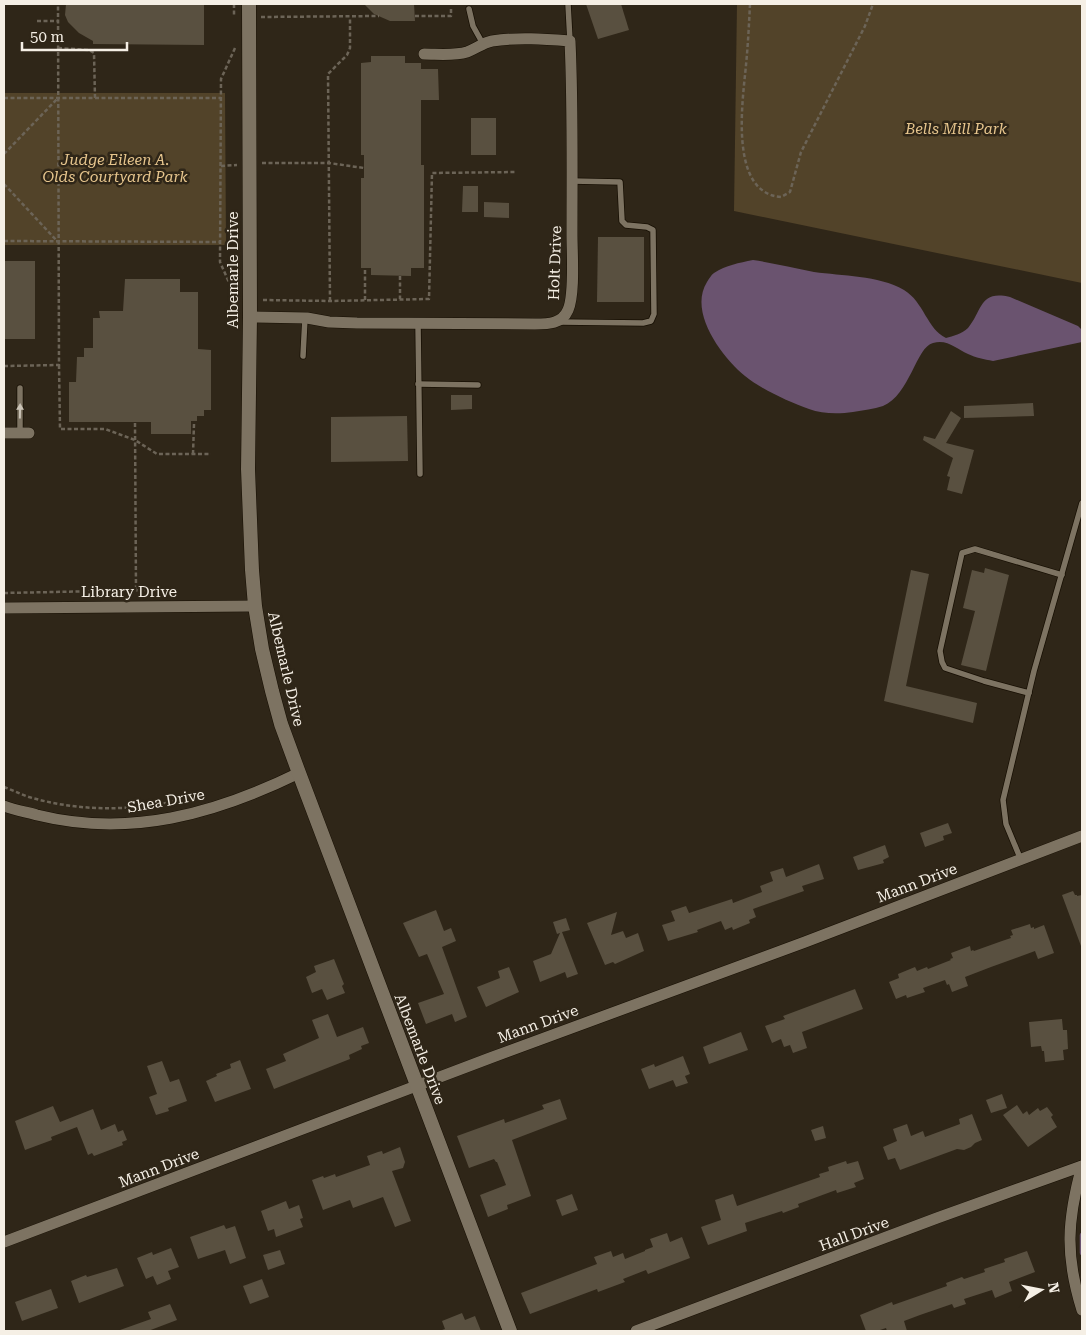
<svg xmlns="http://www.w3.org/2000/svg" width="1086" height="1335" viewBox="0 0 1086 1335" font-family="'Roboto Serif',serif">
<rect width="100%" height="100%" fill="#2f2618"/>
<g fill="#524329">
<polygon points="737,4 1082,4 1082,283 734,211"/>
<polygon points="4,93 225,93 226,245 4,245"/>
</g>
<path fill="#6a536f" d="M753,260c20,3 40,8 61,12 28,4 64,3 90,18 20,12 23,39 42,48 7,-2 16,-4 22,-10 15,-18 11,-38 42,-31l68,29 4,4v12l-89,19c-9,-2 -17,-3 -25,-7 -12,-5 -20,-15 -35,-11 -17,4 -23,52 -50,63 -9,3 -20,4 -30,6 -14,2 -31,2 -44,-3 -20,-7 -48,-20 -64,-33 -23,-19 -57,-64 -38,-94 2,-3 4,-7 7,-9 12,-8 25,-10 39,-13z"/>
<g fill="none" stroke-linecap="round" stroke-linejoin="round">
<polyline stroke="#6a536f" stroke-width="4.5" points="1082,1235 1082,1253"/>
</g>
<g fill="#595040">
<polygon points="66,4 204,4 204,45 93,44 93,41 79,33 68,22 65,15"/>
<polygon points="364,4 414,4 415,21 390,21 374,14"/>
<polygon points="586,4 621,4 629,30 598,39"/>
<polygon points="371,56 405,56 405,63 421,63 421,69 438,69 439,100 421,100 421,165 424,165 424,268 411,268 411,276 371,275 371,268 361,268 361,178 364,178 364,155 361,155 361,63 371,62"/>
<rect x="471" y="118" width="25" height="37"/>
<polygon points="463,186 478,186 478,212 462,212"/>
<polygon points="484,202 509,203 509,218 484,217"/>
<polygon points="598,237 644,237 644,302 597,302"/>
<rect x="4" y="261" width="31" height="78"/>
<polygon points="125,279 180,279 180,292 198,292 198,349 211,350 211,410 204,410 204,416 197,416 197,421 191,421 191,434 151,434 151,422 69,422 69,382 76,382 77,357 84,357 84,348 93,348 93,318 100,318 99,311 123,311"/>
<polygon points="451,395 472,395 472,409 451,410"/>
<polygon points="1033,403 1034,416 964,418 964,406"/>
<polygon points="951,411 961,418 946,443 974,450 962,494 947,490 950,477 947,476 953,458 923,440 924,436 935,439"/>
<polygon points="407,416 408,461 331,462 331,417"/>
<polygon points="985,568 1009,575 986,671 961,665 975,611 963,608 972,570 984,573"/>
<polygon points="911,570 929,574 906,686 977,703 973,723 884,701"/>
<polygon points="948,823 952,833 943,836 944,840 925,847 920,833"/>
<polygon points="885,845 889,857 883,860 884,863 858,870 853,857"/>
<polygon points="819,864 824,879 802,886 804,891 753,909 756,917 749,920 750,923 733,930 732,927 725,930 721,921 697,930 698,932 668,941 662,925 675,921 671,911 686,906 689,913 732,899 733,903 762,892 760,886 773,881 770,872 783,868 786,877"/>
<polygon points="1073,891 1075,895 1077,895 1077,896 1082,895 1082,946 1081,946 1062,895"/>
<polygon points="436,910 444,931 451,928 456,941 442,947 467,1017 455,1022 452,1014 426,1024 418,1003 444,994 427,954 419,957 403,923"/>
<polygon points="617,912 611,935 623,931 626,938 638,933 644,951 615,964 613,962 605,965 587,923"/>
<polygon points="566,918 570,930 562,932 578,974 567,978 565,972 540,982 533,961 551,954 560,933 557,934 553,922"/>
<polygon points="1030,924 1031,928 1034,927 1034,929 1044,925 1054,953 1038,959 1035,951 991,967 965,977 968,986 952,992 949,984 947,985 945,980 923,988 925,992 907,998 906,995 896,999 889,982 899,978 898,974 915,967 917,971 927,967 928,969 951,960 950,959 953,958 951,953 970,946 971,951 973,950 974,951 1002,941 1011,938 1010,936 1013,935 1011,930"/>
<polygon points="334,959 344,984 342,986 345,993 327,1000 322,989 312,993 306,977 316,972 314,966"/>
<polygon points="509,967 519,992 486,1007 477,987 500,978 498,971"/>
<polygon points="855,989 863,1009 802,1032 807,1048 793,1053 790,1045 784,1047 781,1039 772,1043 765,1026 785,1019 783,1016"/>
<polygon points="328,1014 337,1037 363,1027 369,1043 361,1046 362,1049 349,1055 350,1059 274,1089 266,1069 286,1061 283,1054 319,1038 312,1020"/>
<polygon points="1062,1019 1063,1030 1067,1030 1068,1049 1063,1050 1064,1060 1045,1062 1044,1051 1042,1051 1041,1046 1031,1047 1029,1022"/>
<polygon points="741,1032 748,1050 709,1064 703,1047"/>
<polygon points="683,1056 690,1074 685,1076 688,1083 676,1087 673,1080 649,1089 641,1069 654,1064 655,1067"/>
<polygon points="240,1060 251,1089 215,1102 206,1081 217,1076 216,1074 231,1068 230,1064"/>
<polygon points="162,1061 170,1082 179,1079 187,1101 168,1108 169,1111 156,1115 149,1097 157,1094 147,1066"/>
<polygon points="1002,1094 1007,1108 991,1113 986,1100"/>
<polygon points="560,1099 567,1119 512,1140 531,1196 507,1205 508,1209 488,1217 480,1195 506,1185 497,1162 496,1162 494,1159 469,1168 457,1136 504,1119 505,1123 544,1109 542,1105"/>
<polygon points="1017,1105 1023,1114 1027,1111 1029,1115 1038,1108 1040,1111 1047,1107 1053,1115 1051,1117 1057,1127 1028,1147 1003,1115"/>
<polygon points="53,1106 60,1122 93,1109 101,1130 115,1124 118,1132 123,1130 127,1140 122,1142 123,1145 94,1156 92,1153 88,1155 77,1127 51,1137 52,1140 25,1150 15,1121"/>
<polygon points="972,1114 982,1140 975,1143 971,1147 964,1150 957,1149 900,1170 895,1158 888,1160 883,1147 897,1141 893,1129 907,1124 911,1136 923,1131 925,1137 960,1124 959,1119"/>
<polygon points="823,1126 826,1138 815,1141 811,1130"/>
<polygon points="400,1147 405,1162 403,1168 392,1171 411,1221 395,1227 383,1197 353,1208 350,1200 323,1210 312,1180 323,1176 324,1178 335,1174 336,1177 370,1165 367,1156 378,1152 382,1151 383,1154"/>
<polygon points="846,1161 847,1164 858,1161 864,1179 854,1183 856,1187 837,1193 836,1190 798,1204 799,1207 783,1213 782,1211 745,1223 747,1231 708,1245 701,1227 721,1220 715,1200 733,1194 737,1206 820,1177 819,1174 829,1171 828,1167"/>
<polygon points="572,1194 578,1210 562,1216 556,1200"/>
<polygon points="286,1201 289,1209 299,1205 303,1218 300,1219 303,1227 276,1237 274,1229 268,1231 261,1211"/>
<polygon points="224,1225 226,1229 235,1226 246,1258 230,1264 225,1250 198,1259 190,1237"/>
<polygon points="667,1233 670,1242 682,1237 690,1258 648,1274 646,1270 623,1279 625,1282 598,1292 597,1289 530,1314 521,1293 597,1264 594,1257 611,1251 613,1257 623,1253 625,1259 645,1251 645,1250 653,1247 650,1239"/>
<polygon points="171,1248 179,1267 168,1271 171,1279 157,1285 153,1276 146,1279 137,1258 152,1252 153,1255"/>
<polygon points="280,1250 285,1264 268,1270 263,1255"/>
<polygon points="1027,1251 1035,1272 1009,1282 1012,1291 995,1298 992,1290 964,1299 966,1304 954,1308 952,1304 920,1315 904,1321 907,1331 887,1331 886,1328 877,1331 866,1331 860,1315 892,1302 893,1305 947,1286 946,1283 962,1277 964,1279 985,1272 984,1269 1005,1262 1004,1259"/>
<polygon points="117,1268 124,1286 79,1303 71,1281 86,1275 87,1277"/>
<polygon points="262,1279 269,1297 250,1304 243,1286"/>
<polygon points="51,1289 58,1308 22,1321 15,1302"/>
<polygon points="170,1304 177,1320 148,1331 121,1331 120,1330 151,1319 148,1312"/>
<polygon points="462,1313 465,1320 475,1316 481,1331 439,1331 445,1329 442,1321"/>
</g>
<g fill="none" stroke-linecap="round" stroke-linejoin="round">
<g stroke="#170f03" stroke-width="7">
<g id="service">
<polyline points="568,4 570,41"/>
<polyline points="469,9 473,26 483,44"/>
<polyline points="560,322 643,323 651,321 654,314 653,230 647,227 626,225 622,221 620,182 572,181"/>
<polyline points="418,324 420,474"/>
<polyline points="303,356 305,318"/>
<polyline points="418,384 478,385"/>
<polyline points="20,433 20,388"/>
<polyline points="1029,693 984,681 945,668 942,662 940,651 962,553 975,549 1062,575"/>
<polyline points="1021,860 1006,824 1003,800 1034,671 1082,503"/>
</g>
</g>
<g stroke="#170f03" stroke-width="12">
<g id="minor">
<path d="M250,317l57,1 22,4 28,1 178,1c13,0 27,0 33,-14 7,-16 4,-56 4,-75 0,-65 1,-130 -2,-194 -26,-2 -52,-4 -78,0 -10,2 -16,8 -25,11 -13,4 -29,2 -43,2"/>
<polyline points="4,433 29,433"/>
<polyline points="4,608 255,606"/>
<path d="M4,806c10,4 22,6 33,9 93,23 178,-1 262,-42"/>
<path d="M1082,1166c-15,54 -17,90 0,144"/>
<polyline points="4,1242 490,1058 805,942 1082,836"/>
<polyline points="636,1331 937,1218 1082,1166"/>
</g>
</g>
<g stroke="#170f03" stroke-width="15">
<polyline id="tertiary" points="249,4 250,317 248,469 252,570 255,606 262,649 272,691 281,724 299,773 510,1331"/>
</g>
<g stroke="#6c6457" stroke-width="2.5" stroke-dasharray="4 2.5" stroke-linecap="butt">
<polyline points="234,4 234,17"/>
<path d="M750,4c-1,20 -2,41 -4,61 -3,34 -18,128 35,132l9,-5 11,-40 64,-126 8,-22"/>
<polyline points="415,16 451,16 451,9"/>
<polyline points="261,17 379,16"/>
<polyline points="37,21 58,21"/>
<polyline points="58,48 89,50 94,53 95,98"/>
<polyline points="235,48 221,79 220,262 235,296"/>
<polyline points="4,98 221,98"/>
<polyline points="4,154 58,98"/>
<polyline points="262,163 329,163 364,168"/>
<polyline points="221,166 237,165"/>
<polyline points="4,184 58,242"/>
<polyline points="4,241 221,242"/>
<polyline points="400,276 400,299"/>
<polyline points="263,300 330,301 429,299 432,173 515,172"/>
<polyline points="365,300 365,268"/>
<polyline points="330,301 328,74 347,55 350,48 350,17"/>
<polyline points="59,365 60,429 105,429 135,440 157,454 211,454"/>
<polyline points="4,366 59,365 58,4"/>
<polyline points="135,423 136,591"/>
<polyline points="193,454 194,424"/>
<polyline points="4,593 152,590"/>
<path d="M4,787c8,3 16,7 25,10 54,16 111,14 164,0"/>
</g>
<use href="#service" stroke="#7d7362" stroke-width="5.5"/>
<use href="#minor" stroke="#7d7362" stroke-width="11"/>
<use href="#tertiary" stroke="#7d7362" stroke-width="14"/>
</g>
<defs><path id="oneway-solid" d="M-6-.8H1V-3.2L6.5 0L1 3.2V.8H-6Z" transform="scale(1.25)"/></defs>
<use fill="#cbc4b7" href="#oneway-solid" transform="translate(20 411) rotate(-89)"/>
<g text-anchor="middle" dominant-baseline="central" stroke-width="5" stroke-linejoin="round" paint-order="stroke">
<g font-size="15" font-style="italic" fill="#e6c58d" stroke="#2f2618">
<text x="956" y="129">Bells Mill Park</text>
<text x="115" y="160">Judge Eileen A.<tspan x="115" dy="17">Olds Courtyard Park</tspan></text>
</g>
<g font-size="15" fill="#f5efe5" stroke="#2f2618">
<text transform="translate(555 263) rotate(-88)">Holt Drive</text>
<text transform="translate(233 270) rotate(-90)">Albemarle Drive</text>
<text x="129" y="592">Library Drive</text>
<text transform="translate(286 669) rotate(77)">Albemarle Drive</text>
<text transform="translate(166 801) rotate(-10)">Shea Drive</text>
<text transform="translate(917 883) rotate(-21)">Mann Drive</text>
<text transform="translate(538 1024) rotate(-20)">Mann Drive</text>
<text transform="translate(420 1049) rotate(69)">Albemarle Drive</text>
<text transform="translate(159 1168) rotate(-21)">Mann Drive</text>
<text transform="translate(854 1234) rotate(-20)">Hall Drive</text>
</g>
</g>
<rect width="1086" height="1335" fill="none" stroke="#f5efe5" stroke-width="10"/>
<g transform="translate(1041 1290) rotate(80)" stroke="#2f2618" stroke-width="4" paint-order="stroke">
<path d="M0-4L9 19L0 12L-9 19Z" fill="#f5efe5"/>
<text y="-8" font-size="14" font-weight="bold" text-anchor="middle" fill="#f5efe5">N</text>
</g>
<path d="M22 42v8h105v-8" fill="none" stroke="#f5efe5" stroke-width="2.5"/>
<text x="30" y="42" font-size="15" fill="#f5efe5" stroke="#2f2618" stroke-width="4" paint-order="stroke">50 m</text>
</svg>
